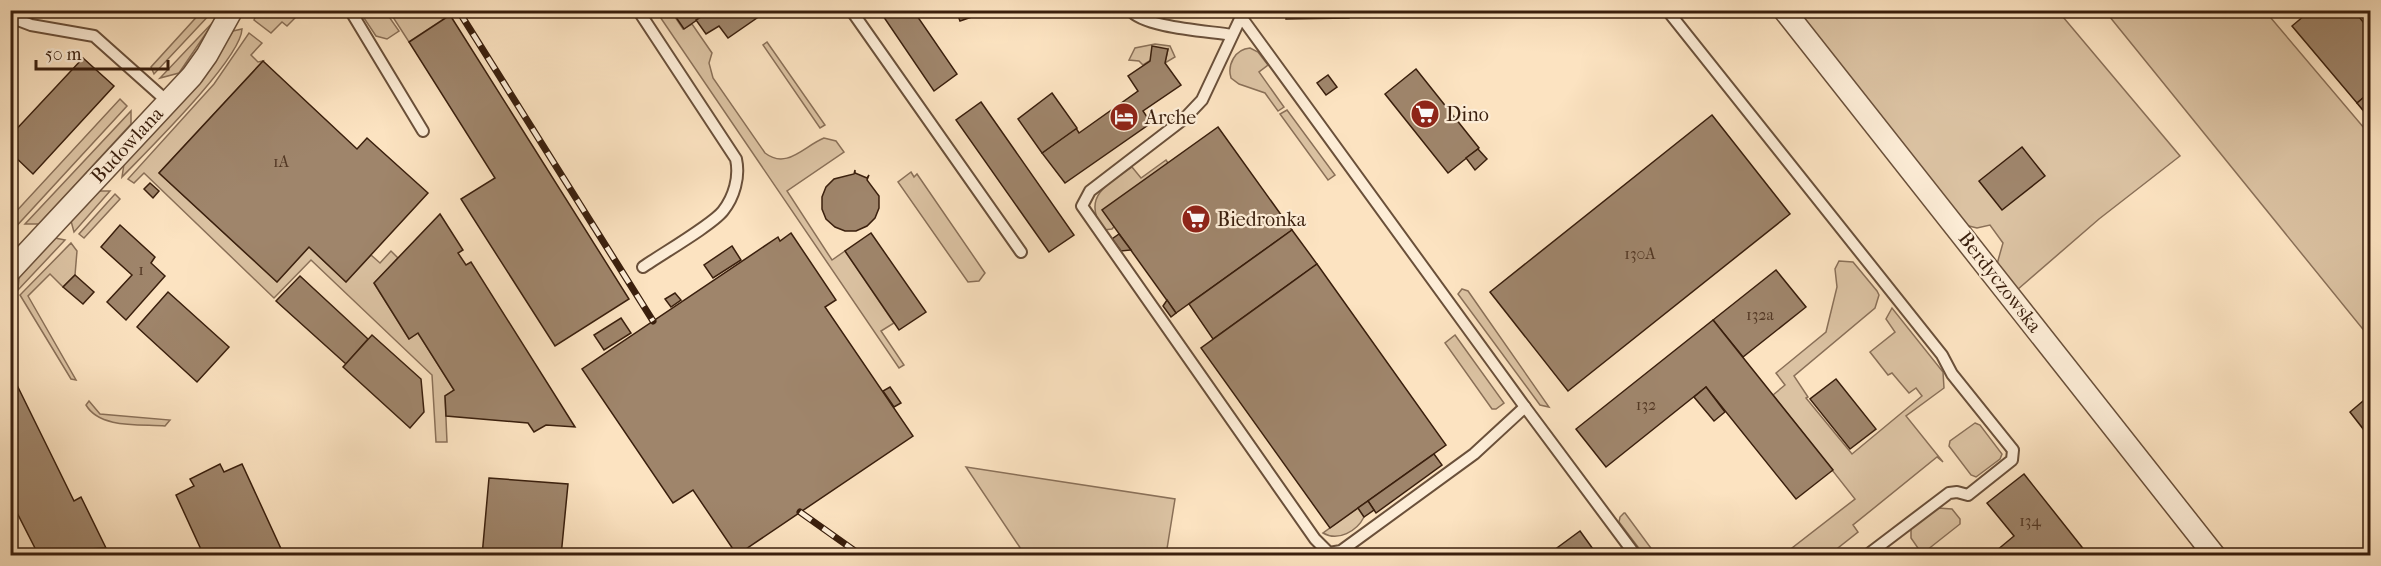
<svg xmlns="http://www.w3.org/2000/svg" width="2381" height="566" viewBox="0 0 2381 566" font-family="'IM FELL French Canon',serif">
<rect width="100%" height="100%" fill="#fce3c1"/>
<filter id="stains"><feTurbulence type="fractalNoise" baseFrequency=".00333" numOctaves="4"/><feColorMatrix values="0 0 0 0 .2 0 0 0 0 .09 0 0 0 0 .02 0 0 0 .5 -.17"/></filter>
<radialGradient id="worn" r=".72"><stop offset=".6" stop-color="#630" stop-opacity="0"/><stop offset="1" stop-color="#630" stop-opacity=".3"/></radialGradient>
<g fill="#dbc2a2" stroke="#8a7058" stroke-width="1.5">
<polygon points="202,11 213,11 154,74 151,67"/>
<polygon points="258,11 292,11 296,17 287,26 282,22 271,33 254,20"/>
<polygon points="372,11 385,11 399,31 387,39 376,36 364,18 373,13"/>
<polygon points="389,11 450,11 450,15 409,42"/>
<path d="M656,11h15l12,18 9,-5 20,29 -3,10 4,15 52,75c22,17 39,-7 59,-15l12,3 8,11 -57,39 45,69 13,-9 49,72 -13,8 23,34 -5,3z"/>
<polygon points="1795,11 2058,11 2180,156 2099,219 2017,290 1997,264 2003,243 1990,225 1977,228 1965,225"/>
<polygon points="2105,11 2265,11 2370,135 2370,338"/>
<polygon points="215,20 179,73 160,78"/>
<path d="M242,29c-1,30 -95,122 -120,148l2,-13 80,-88 29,-45z"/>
<polygon points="249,33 262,43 251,55 258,62 263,61 159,173 277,282 309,247 346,282 371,255 380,263 391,251 398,258 374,283 409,339 418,333 454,390 445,396 447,442 436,442 432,375 311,260 274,298 144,173 134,183 128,179 214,84"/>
<polygon points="767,42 825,125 820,128 763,45"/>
<polygon points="1155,44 1170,46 1175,57 1165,63 1168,49 1143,65 1139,61 1129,60 1135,48"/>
<path d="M1250,48l8,4 10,13 -9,7 25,35 -6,4 -13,-18 -26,-9 -8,-6c-4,-13 4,-29 19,-30z"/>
<polygon points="120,99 127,106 11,232 11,217"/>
<polygon points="1287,110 1335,175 1328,180 1280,114"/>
<polygon points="131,111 131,124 39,224 25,224"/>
<path d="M1166,160l2,3 -56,66 -8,1c-24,-33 4,-46 28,-63l9,11z"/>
<polygon points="911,172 914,177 917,174 985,273 979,281 968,282 898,182"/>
<polygon points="98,191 110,191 74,232 71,221"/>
<polygon points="115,194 120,199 84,238 79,234"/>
<polygon points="55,238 65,240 18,290 19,277"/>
<polygon points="71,243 77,251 75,275 63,287 50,274 28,296 76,380 71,379 20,295"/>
<polygon points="1839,261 1853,262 1877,291 1879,295 1875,308 1794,376 1808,397 1806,398 1852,454 1922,396 1916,388 1909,393 1892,373 1888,375 1870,352 1895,332 1886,319 1892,308 1943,372 1944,388 1906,416 1943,462 1937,457 1853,525 1858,532 1829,555 1783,555 1855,499 1773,395 1785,385 1776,373 1826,332 1837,287 1835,269"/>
<polygon points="1462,289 1468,291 1549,407 1540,405 1458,294"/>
<polygon points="1455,335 1504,403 1496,409 1492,409 1445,343"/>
<path d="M89,401l11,13 70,6 -5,6c-24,-2 -65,3 -79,-21z"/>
<polygon points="1975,423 1980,425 2002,454 2000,459 1976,477 1971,475 1949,446 1950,441"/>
<polygon points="966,467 1175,499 1166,555 1025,555"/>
<path d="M1358,508l6,9c-7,14 -26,25 -41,16z"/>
<polygon points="1938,508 1952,509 1960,519 1960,524 1922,554 1911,538 1911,529"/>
<polygon points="1624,513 1625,513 1656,555 1644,555 1619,522 1620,517"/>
</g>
<g fill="#9f856b" stroke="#3a1f0d" stroke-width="1.5">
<rect x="20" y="10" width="90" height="5"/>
<polygon points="117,10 162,10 158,14 117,14"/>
<polygon points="671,10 709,10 710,11 684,29"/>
<polygon points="879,10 913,10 957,74 934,91"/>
<polygon points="956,10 992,10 960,21"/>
<polygon points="1286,10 1349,10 1349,18 1286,19"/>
<polygon points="2311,10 2361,10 2364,14 2360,18 2370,31 2370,92 2357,103 2292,26"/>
<polygon points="710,11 767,10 767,11 728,38 719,26 706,34 696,20"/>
<polygon points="450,15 629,299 555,346 461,199 495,178 409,42"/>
<polygon points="1152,46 1168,49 1165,63 1181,85 1143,111 1151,123 1065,183 1042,153 1076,128 1079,133 1138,91 1128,76 1150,61"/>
<polygon points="83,58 114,86 33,174 10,152 10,136"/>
<polygon points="263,61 357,149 367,138 428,193 346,282 309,247 277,282 159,173"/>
<polygon points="1416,69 1479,148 1448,173 1385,94"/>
<polygon points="1328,75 1337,87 1326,95 1317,83"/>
<polygon points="2370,92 2370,119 2357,103"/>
<polygon points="1052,93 1077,128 1042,153 1018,119"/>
<polygon points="981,102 1074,235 1049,252 956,120"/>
<polygon points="1712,115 1790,214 1568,391 1490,292"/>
<polygon points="1218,127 1292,230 1176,313 1102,210"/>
<polygon points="2022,147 2045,176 2002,210 1979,181"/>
<polygon points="1478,149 1487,159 1475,170 1466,158"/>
<polygon points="855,170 855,173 867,178 869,175 867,180 879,196 879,208 875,218 867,226 856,231 845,231 835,227 826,219 822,209 822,197 826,187 834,179 854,174"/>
<polygon points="150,183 159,191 153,198 144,189"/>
<polygon points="440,214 463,250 458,253 466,265 471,262 575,427 546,425 534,432 528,423 446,416 445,396 454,390 418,333 409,339 374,283"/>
<polygon points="120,225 155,257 151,263 165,276 126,320 107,302 132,275 101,247"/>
<polygon points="1292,230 1317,264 1213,339 1189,304"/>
<polygon points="791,233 836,300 825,307 913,436 737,555 693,490 673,503 582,369 778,237 780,241"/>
<polygon points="871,233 926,312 899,330 845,251"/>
<polygon points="1119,234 1131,250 1121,251 1112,239"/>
<polygon points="732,246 741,260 713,278 704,265"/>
<polygon points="1317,264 1446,445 1330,528 1201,348"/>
<polygon points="1776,270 1806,307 1743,357 1713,320"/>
<polygon points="75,275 94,292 83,304 63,287"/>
<polygon points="300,276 368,339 346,364 276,301"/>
<polygon points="168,292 229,347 197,382 137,327"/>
<polygon points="675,293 681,300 671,307 665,299"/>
<polygon points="1167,300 1176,313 1171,317 1163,306"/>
<polygon points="621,318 631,333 604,350 594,335"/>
<polygon points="1713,320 1833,470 1796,499 1706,387 1606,467 1576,429"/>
<polygon points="372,335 421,379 424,412 410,428 343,367"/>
<polygon points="12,375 74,501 81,497 106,548 37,552 10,499"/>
<polygon points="1836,379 1876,429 1850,449 1810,399"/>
<polygon points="890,387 901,403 894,407 883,391"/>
<polygon points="1706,387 1725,412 1714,421 1694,397"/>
<polygon points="2363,401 2370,410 2370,424 2364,430 2350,412"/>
<polygon points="1434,454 1442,465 1376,513 1368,501"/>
<polygon points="220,464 224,472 242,464 283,553 287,556 204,556 176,495 194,486 190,479"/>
<polygon points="2024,474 2089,556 1990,556 2014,536 1987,503"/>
<polygon points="489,478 568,484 561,556 482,556"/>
<polygon points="1368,501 1374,510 1364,517 1358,508"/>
<polygon points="1580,531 1598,556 1546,556"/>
</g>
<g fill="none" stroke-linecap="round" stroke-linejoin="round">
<g stroke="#6a503a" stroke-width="14">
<g id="service">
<polyline points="350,10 423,131"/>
<path d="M638,10l98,149c4,18 -2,38 -13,52 -11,14 -63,44 -80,56"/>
<polyline points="851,10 1021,252"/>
<path d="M1130,10c14,18 79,21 102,25"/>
<polyline points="1667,10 1942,355 1952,374 2013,450 2012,460 1968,495 1957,492 1949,493 1866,556"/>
<polyline points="1239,14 1525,407 1636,556"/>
<polyline points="10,17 31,25 94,36 168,102"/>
<polyline points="1241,17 1202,100 1185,118 1090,191 1082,206 1315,539 1329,553 1341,551 1474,454 1525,407"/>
</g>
</g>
<g stroke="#6a503a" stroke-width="24">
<g id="minor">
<polyline points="1784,10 2215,556"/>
<polyline points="10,271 192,76 207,55 232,10"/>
</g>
</g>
<use href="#service" stroke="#fdedd7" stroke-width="10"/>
<use href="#minor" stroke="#fdedd7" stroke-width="21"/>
<g stroke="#3a1f0d" stroke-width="7">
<g id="rail">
<polyline points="458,10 653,321"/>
<polyline points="800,512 862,556"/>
</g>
</g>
<use href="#rail" stroke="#fdedd7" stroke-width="4.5" stroke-dasharray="14" stroke-linecap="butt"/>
</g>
<defs>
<g id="supermarket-disc" transform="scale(1.5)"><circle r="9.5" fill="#8f2418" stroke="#fdedd7"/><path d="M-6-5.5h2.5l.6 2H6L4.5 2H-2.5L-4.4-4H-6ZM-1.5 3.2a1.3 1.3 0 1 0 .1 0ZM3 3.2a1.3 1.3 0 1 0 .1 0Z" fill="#fff"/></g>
<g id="hotel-disc" transform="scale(1.5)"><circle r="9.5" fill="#8f2418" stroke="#fdedd7"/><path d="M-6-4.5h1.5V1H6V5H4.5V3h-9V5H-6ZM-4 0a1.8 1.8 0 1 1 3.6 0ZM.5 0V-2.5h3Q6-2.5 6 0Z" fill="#fff"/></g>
</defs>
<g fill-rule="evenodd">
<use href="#supermarket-disc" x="1425" y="114"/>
<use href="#hotel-disc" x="1124" y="117"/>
<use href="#supermarket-disc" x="1196" y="219"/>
</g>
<g text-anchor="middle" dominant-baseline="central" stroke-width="4.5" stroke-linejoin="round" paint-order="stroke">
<g font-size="16" fill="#533824">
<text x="281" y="161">1A</text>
<text x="1640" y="253">130A</text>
<text x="141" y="269">1</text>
<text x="1760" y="314">132a</text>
<text x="1646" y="404">132</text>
<text x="2030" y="520">134</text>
</g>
<g font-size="20" fill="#3a1f0d" stroke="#fdedd7" text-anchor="start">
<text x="1446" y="114">Dino</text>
<text x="1145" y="117">Arche</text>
<text x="1217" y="219">Biedronka</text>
</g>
<g font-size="20" fill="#3a1f0d" stroke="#fdedd7">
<text transform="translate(127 145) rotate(-47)">Budowlana</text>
<text transform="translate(2000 282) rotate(52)">Berdyczowska</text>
</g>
</g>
<rect width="2381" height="566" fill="none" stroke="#fce3c1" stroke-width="36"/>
<rect x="12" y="12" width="2357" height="542" fill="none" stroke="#3a1f0d" stroke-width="3"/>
<rect x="18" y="18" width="2345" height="530" fill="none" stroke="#3a1f0d" stroke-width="1.5"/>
<path d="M36 60v9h132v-9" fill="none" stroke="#3a1f0d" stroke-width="3"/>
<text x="45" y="60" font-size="18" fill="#3a1f0d" stroke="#fdedd7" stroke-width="4.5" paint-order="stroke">50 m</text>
<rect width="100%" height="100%" filter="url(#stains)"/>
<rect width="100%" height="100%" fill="url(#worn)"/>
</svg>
